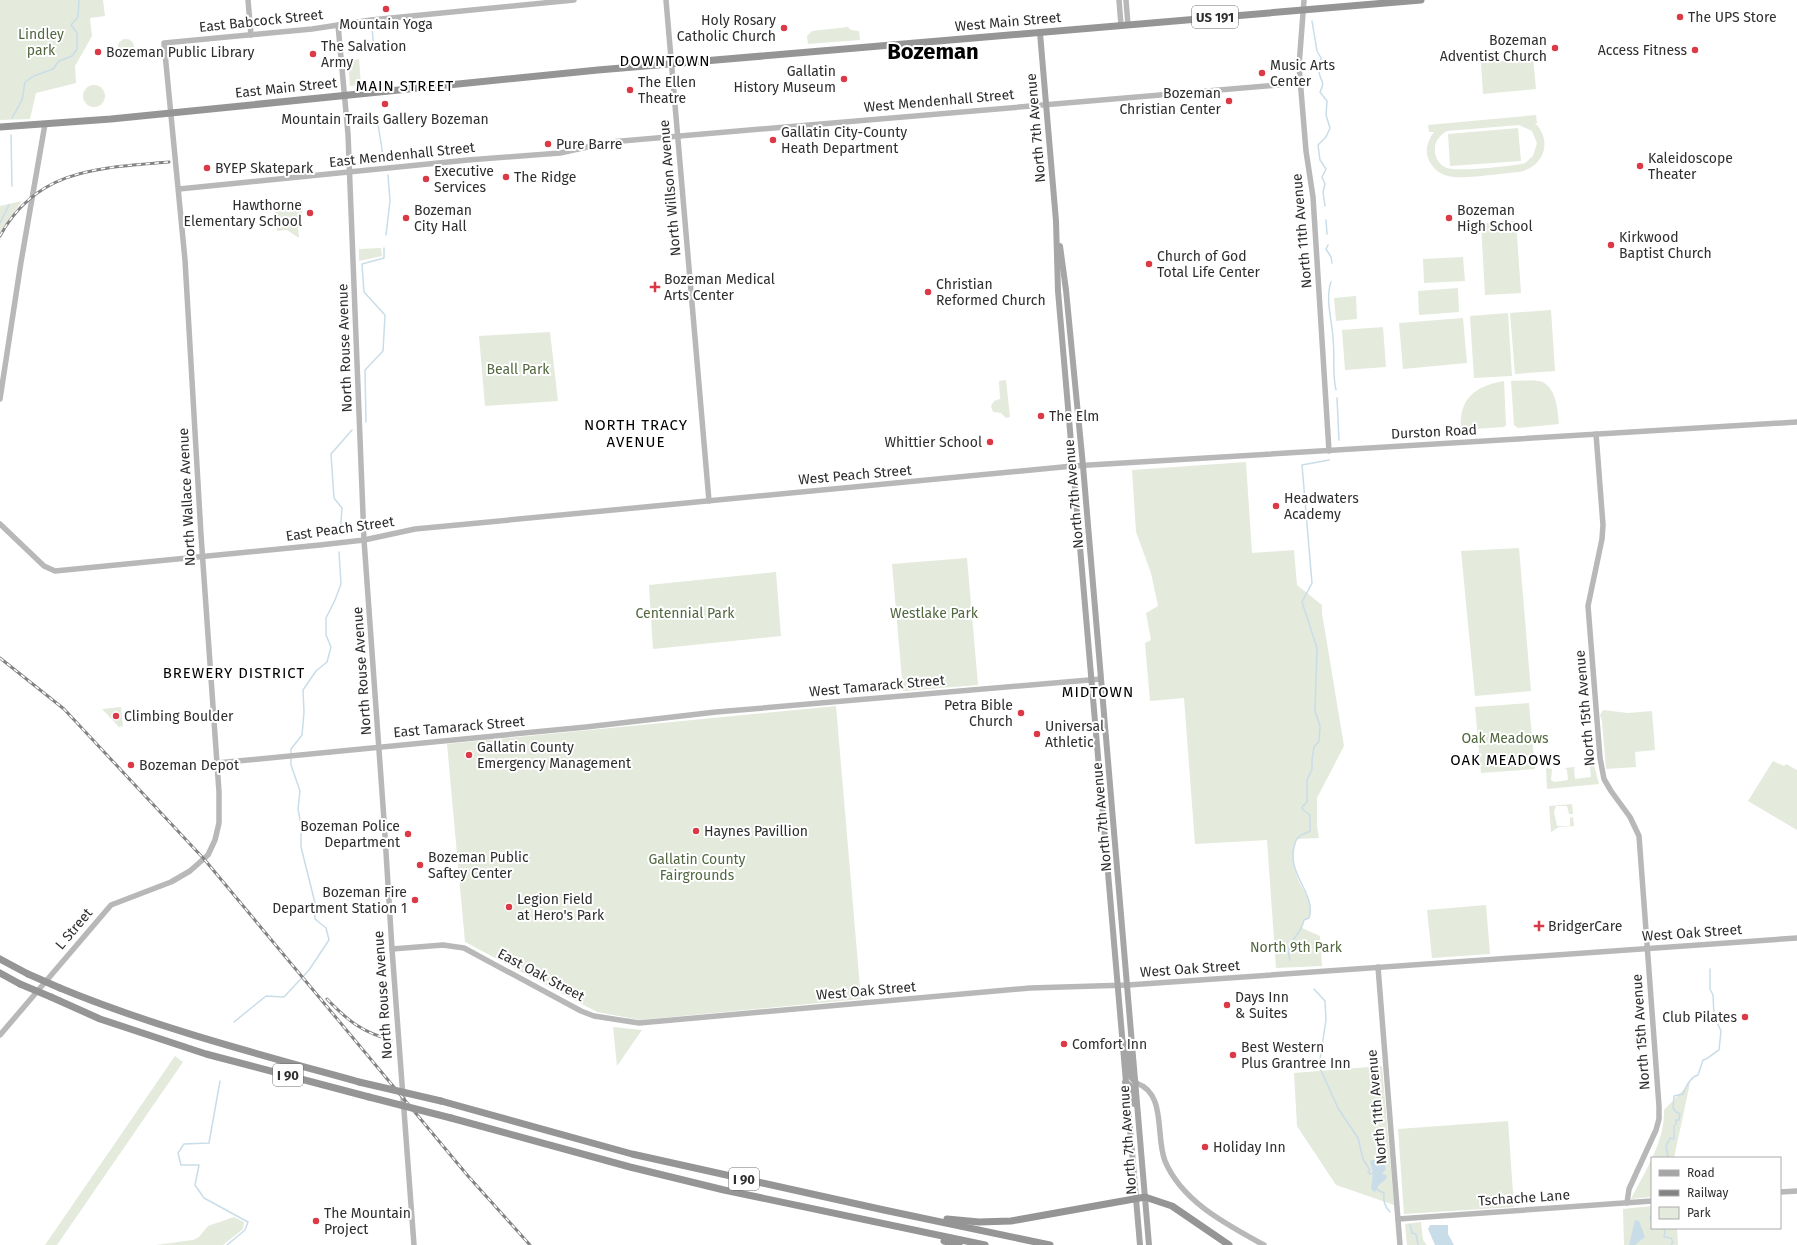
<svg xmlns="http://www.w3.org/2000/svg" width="1797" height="1245" viewBox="0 0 1797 1245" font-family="'Fira Sans',sans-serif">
<rect width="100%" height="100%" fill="#fff"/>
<g fill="#e4eadc" fill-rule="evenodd">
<polygon points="0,0 103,0 105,16 90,18 92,36 75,66 76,83 36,93 30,119 0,120"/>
<polygon points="848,27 851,30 859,31 860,40 808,44 807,36 812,31"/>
<circle cx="126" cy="47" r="8"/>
<polygon points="1533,58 1536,89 1483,94 1481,63"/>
<polygon points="359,59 361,85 350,86 348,61"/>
<circle cx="94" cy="96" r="11"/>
<path d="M1536,115l1,8h-2c18,18 9,44 -16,49 -17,1 -56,8 -71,4 -9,-2 -17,-9 -20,-18 -3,-9 0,-18 6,-26h-5l-1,-7zM1519,125l13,6 5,12 -4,13 -8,7c-10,3 -69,9 -78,5 -8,-3 -13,-11 -12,-20 0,-7 5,-13 12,-17z"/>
<polygon points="1518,128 1521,161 1450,166 1448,134"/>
<polygon points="302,200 303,210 298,225 299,238 287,230 277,231 275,202"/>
<polygon points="22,201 0,232 0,206"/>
<polygon points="1516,221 1521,293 1485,295 1481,223"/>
<polygon points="381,248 382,256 359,261 359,249"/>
<polygon points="1463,257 1465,281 1424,283 1423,259"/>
<polygon points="1458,288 1459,312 1419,315 1418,291"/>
<polygon points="1356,296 1357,319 1336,321 1334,298"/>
<polygon points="1551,310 1555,371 1515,374 1510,313"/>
<polygon points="1508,313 1512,376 1474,378 1470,316"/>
<polygon points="1463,318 1467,363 1403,369 1399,323"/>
<polygon points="1383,327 1386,367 1345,370 1342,330"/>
<polygon points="550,332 558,401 485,406 479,336"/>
<polygon points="1006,380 1010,417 1006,418 1001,413 993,412 991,406 994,401 1000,399 999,381"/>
<path d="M1504,381l2,44 -2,2 -43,3c-3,-31 14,-44 43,-49z"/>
<path d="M1511,381c9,0 20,-1 28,0 17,3 19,30 20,43l-41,4 -4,-3z"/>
<path d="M1246,462l6,91 42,-3 3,35 25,20v8l22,133 -27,52v28l2,12 -23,1c-4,14 -4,27 2,40 5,13 17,24 11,39l-5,2 -2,8 18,8 2,30 -46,2 -9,-128 -72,4 -11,-146 -34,3 -5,-58 6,-3 -5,-27 12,-7 -7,-33 -15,-41 -4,-62z"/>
<polygon points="1519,548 1531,691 1475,696 1461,551"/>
<polygon points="967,558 978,685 903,691 892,564"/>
<polygon points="776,572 781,636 653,649 649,585"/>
<polygon points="1529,703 1535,769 1481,773 1475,707"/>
<polygon points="836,706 861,999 640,1020 597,1012 465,942 447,744"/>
<polygon points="121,707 123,726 119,727 102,709"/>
<polygon points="1603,710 1628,713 1652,711 1655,750 1635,752 1636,767 1606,769 1602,721 1600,715"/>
<polygon points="1773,761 1784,766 1786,764 1797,770 1797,830 1748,801"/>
<polygon points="1594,765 1599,784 1547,789 1546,768 1552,769 1551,780 1554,782 1568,780 1567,770 1565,768 1575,767 1574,769 1575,779 1591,777 1590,767 1588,766"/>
<polygon points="1572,804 1573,814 1569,814 1567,806 1556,806 1554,812 1557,826 1570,826 1570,818 1573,817 1574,826 1559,827 1551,832 1549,806"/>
<polygon points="1486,905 1490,954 1432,958 1427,910"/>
<polygon points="613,1027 642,1030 617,1066"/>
<polygon points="175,1056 183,1062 57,1245 45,1245"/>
<polygon points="1382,1066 1394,1205 1336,1185 1297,1126 1294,1073"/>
<path d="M1690,1083l-16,75h-22v39l-21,2c14,-28 34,-57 33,-89z"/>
<polygon points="1508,1121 1514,1207 1404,1214 1398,1129"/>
<polygon points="1652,1206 1652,1228 1677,1228 1678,1245 1624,1245 1623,1209"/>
<polygon points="234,1217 244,1222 243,1229 223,1245 156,1245 193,1240 199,1237 208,1226"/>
<polygon points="1421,1222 1423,1240 1427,1245 1407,1245 1405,1224"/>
</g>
<g fill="#c9dde9">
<polygon points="1372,1160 1381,1160 1384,1163 1386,1169 1382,1174 1386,1175 1387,1178 1379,1185 1375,1192 1371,1189 1373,1173 1370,1161"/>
<polygon points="1635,1220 1639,1221 1645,1237 1635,1245 1629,1245"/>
<polygon points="1430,1225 1448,1225 1448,1234 1454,1245 1435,1245 1428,1229"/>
</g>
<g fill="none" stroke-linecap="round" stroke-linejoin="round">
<g stroke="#c9dde9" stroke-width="1.5">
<path d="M1312,21l5,30 4,7c0,5 -3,8 -2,13 1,12 7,8 1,21l7,9 -1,14 4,13 -4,9 -8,8 2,15 6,9 -4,8 3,7 -2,8 2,14"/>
<polyline points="372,26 374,52"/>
<polyline points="12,118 22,100 25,82 34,76 53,69 59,61 72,56 77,49 77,33 71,25 78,17 79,0"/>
<polyline points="377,118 384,162"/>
<polyline points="11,135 12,186"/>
<polyline points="1326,220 1327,234"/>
<polyline points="0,223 9,205"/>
<polyline points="386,235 390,201 388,175"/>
<polyline points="1328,245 1326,249 1331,257 1332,263"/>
<path d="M1331,282c-6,17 1,38 2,56 2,16 -1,37 3,52"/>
<polyline points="1337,398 1339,440"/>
<polyline points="366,422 365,370 383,351 385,315 364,292 362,264 384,258 384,248"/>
<polyline points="340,535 342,508 334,498 331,454 352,430"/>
<polyline points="291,754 291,749 302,735 304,712 303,690 316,671 327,662 331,647 326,635 326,618 335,600 341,584 339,552"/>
<path d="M1290,960c-6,-20 10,-21 14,-40l5,-2c8,-23 -22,-43 -15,-71 1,-2 1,-6 3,-8 3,-5 8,-5 13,-8v-16l-7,-5 -1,-3 5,-5v-22l5,-11v-9l2,-13 5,-6 1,-15 -5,-15 2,-63 -15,-46 10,-19 -10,-118 27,-5"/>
<polyline points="1314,989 1325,1001 1326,1020 1319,1066 1338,1108 1358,1138 1363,1159 1370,1170 1368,1172 1370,1174 1373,1173"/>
<polyline points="234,1022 266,996 284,997 309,970 329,940 326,928 315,919 315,903 301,847 301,825 298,809 300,791 291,765 291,758"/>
<polyline points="220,1081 209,1143 184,1144 178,1153 181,1165 199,1165 195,1185 204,1198 248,1222 245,1230 227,1245"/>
<path d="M1667,1158l1,-1 -2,-11 4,-8 4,1v-13l2,-2v-4h3l1,-6 -4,-2 -3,-4 1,-12 9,-2c3,-8 7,-17 15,-19l5,-15c6,-1 10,-7 16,-10l2,-19 -7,-15 -1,-21 -3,-6v-20"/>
<path d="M1376,1189l8,4c-1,7 1,14 6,19"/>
<polyline points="1652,1213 1650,1217 1652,1222"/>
<polyline points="1410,1225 1412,1233 1416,1234 1418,1245"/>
<polyline points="1655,1228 1658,1228"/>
<polyline points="1663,1228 1665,1231 1664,1237 1671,1238 1673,1242 1671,1245"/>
</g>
<g stroke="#b8b8b8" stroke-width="5.5">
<polyline points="248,0 251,35"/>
<polyline points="666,0 709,501"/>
<polyline points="1119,0 1121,25"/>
<polyline points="1126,0 1128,25"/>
<polyline points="1304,0 1299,66 1306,151 1313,197 1329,451"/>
<polyline points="338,25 348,134 364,540 384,820 392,949 414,1245"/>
<polyline points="179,189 468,160 560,153 610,142 1301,83"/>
<polyline points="0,399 21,262 45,124"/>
<polyline points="1596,434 1603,525 1602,539 1588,606 1600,758 1604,779 1611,791 1630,817 1639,836 1659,1106 1659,1119 1656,1130 1629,1189 1627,1203"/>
<polyline points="0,524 44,566 55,571 320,545 364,540 415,529 1073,466 1797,422"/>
<polyline points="217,763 586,727 716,712 1101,679"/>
<polyline points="392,949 443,945 464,948 581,1011 594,1016 639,1023 1030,988 1128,985 1797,938"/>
<polyline points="1378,967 1400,1245"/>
<polyline points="0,1035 111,905 171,882 190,871 208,855 215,840 219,823 219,792 201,535 185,260 164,43 312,29 371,20 574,0"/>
<path d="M1136,1083c31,10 19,53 29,78 17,41 63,64 99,84"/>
<polyline points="1780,1192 1797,1191"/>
<polyline points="1398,1219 1652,1201"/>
</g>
<g stroke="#a6a6a6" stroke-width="6">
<polyline points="1040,33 1056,221 1058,291 1140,1245"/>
<polyline points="1060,246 1066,290 1083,466 1149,1245"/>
<polyline points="1124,1043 1129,1059 1131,1077 1136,1083"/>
<path d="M1125,1082c9,4 8,14 9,22"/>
</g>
<g stroke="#959595" stroke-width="7">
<polyline points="0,127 111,119 598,70 1421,0"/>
<polyline points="0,959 28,974"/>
<polyline points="0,973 20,984"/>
<path d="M60,988c97,40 198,66 299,94"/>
<polyline points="51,997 100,1019 206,1054 369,1097"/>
<polyline points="441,1101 632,1154 884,1210 1050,1245"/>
<polyline points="451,1118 630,1167 724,1190 985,1245"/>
<polyline points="947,1219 979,1222 1011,1221 1145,1197 1172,1206 1229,1245"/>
<polyline points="944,1241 959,1245"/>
</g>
<g stroke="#838383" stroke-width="3">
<g id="rail">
<path d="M0,236c37,-68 100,-68 169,-74"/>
<polyline points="0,658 64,709 204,859 468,1176 530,1245"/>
<path d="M327,999c21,22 35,33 64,41"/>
</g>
</g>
<use href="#rail" stroke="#fff" stroke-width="1.5" stroke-dasharray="4.5" stroke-linecap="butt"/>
<g stroke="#959595" stroke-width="7">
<polyline points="28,974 60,988"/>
<polyline points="20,984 51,997"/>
<polyline points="359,1082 441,1101"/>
<polyline points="369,1097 451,1118"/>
</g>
</g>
<g fill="#db3946" stroke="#fff" stroke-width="1.5">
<circle cx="386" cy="9" r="4"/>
<circle cx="1680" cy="17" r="4"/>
<circle cx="784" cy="28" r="4"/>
<circle cx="1555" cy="48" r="4"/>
<circle cx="1695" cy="50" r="4"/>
<circle cx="98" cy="52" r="4"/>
<circle cx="313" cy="54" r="4"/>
<circle cx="1262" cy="73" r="4"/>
<circle cx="844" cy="79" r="4"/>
<circle cx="630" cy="90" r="4"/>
<circle cx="1229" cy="101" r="4"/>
<circle cx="385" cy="104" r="4"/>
<circle cx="773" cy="140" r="4"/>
<circle cx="548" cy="144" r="4"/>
<circle cx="1640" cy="166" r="4"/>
<circle cx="207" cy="168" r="4"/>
<circle cx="506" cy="177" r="4"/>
<circle cx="426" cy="179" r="4"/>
<circle cx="310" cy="213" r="4"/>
<circle cx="406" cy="218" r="4"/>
<circle cx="1449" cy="218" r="4"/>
<circle cx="1611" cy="245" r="4"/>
<circle cx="1149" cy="264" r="4"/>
<path d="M653 281h4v4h4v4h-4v4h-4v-4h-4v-4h4z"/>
<circle cx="928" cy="292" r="4"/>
<circle cx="1041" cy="416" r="4"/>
<circle cx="990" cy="442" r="4"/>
<circle cx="1276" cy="506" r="4"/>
<circle cx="1021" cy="713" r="4"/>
<circle cx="116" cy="716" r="4"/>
<circle cx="1037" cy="734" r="4"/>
<circle cx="469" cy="755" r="4"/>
<circle cx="131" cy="765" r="4"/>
<circle cx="696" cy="831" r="4"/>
<circle cx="408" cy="834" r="4"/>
<circle cx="420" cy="865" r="4"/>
<circle cx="415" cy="900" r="4"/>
<circle cx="509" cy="907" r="4"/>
<path d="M1537 920h4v4h4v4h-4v4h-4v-4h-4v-4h4z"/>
<circle cx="1227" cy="1005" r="4"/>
<circle cx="1745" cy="1017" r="4"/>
<circle cx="1064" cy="1044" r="4"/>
<circle cx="1233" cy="1055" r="4"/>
<circle cx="1205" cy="1147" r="4"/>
<circle cx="316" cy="1221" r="4"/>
</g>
<g text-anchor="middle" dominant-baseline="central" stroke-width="4" stroke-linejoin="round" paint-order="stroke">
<g fill="#fff" stroke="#6d6d6d" stroke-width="1">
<rect x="1192" y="6" width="46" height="22" rx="3"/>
<rect x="273" y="1064" width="30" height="22" rx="3"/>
<rect x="729" y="1168" width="30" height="22" rx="3"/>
</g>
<g font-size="13" font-weight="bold" fill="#2e2e2e">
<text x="1215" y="17">US 191</text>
<text x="288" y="1075">I 90</text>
<text x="744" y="1179">I 90</text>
</g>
<g font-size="14" fill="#2e2e2e" stroke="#fff" text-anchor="start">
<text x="1688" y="17">The UPS Store</text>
<text x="776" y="20" text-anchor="end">Holy Rosary<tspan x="776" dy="16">Catholic Church</tspan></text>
<text x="386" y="24" text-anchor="middle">Mountain Yoga</text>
<text x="1547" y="40" text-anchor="end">Bozeman<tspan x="1547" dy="16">Adventist Church</tspan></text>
<text x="321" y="46">The Salvation<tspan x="321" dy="16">Army</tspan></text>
<text x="1687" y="50" text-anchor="end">Access Fitness</text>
<text x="106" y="52">Bozeman Public Library</text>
<text x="1270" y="65">Music Arts<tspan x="1270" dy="16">Center</tspan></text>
<text x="836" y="71" text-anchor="end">Gallatin<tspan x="836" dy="16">History Museum</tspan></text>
<text x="638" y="82">The Ellen<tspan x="638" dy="16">Theatre</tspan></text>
<text x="1221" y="93" text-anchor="end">Bozeman<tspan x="1221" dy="16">Christian Center</tspan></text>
<text x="385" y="119" text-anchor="middle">Mountain Trails Gallery Bozeman</text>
<text x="781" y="132">Gallatin City-County<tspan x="781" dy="16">Heath Department</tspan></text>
<text x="556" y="144">Pure Barre</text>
<text x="1648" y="158">Kaleidoscope<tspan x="1648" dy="16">Theater</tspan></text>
<text x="215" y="168">BYEP Skatepark</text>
<text x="434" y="171">Executive<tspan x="434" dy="16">Services</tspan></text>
<text x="514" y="177">The Ridge</text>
<text x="302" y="205" text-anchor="end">Hawthorne<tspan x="302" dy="16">Elementary School</tspan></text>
<text x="414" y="210">Bozeman<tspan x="414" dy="16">City Hall</tspan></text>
<text x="1457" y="210">Bozeman<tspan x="1457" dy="16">High School</tspan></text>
<text x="1619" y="237">Kirkwood<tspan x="1619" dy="16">Baptist Church</tspan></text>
<text x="1157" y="256">Church of God<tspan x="1157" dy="16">Total Life Center</tspan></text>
<text x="664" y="279">Bozeman Medical<tspan x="664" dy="16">Arts Center</tspan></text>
<text x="936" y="284">Christian<tspan x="936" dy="16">Reformed Church</tspan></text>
<text x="1049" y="416">The Elm</text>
<text x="982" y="442" text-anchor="end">Whittier School</text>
<text x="1284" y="498">Headwaters<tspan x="1284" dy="16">Academy</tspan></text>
<text x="1013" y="705" text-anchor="end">Petra Bible<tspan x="1013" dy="16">Church</tspan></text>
<text x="124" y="716">Climbing Boulder</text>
<text x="1045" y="726">Universal<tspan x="1045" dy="16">Athletic</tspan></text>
<text x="477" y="747">Gallatin County<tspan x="477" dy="16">Emergency Management</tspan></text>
<text x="139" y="765">Bozeman Depot</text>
<text x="400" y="826" text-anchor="end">Bozeman Police<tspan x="400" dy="16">Department</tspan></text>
<text x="704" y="831">Haynes Pavillion</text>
<text x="428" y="857">Bozeman Public<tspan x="428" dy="16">Saftey Center</tspan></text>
<text x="407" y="892" text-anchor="end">Bozeman Fire<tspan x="407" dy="16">Department Station 1</tspan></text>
<text x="517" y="899">Legion Field<tspan x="517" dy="16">at Hero's Park</tspan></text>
<text x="1548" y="926">BridgerCare</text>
<text x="1235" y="997">Days Inn<tspan x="1235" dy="16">&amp; Suites</tspan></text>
<text x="1737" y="1017" text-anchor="end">Club Pilates</text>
<text x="1072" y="1044">Comfort Inn</text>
<text x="1241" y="1047">Best Western<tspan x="1241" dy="16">Plus Grantree Inn</tspan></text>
<text x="1213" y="1147">Holiday Inn</text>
<text x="324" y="1213">The Mountain<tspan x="324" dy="16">Project</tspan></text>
</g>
<g font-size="14" fill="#2e2e2e" stroke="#fff">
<text transform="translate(261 21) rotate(-6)">East Babcock Street</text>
<text transform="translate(1008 22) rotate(-5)">West Main Street</text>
<text transform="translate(286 88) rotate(-6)">East Main Street</text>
<text transform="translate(939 101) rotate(-5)">West Mendenhall Street</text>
<text transform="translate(1036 128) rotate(-95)">North 7th Avenue</text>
<text transform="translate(402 155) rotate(-6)">East Mendenhall Street</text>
<text transform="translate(670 188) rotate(-95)">North Willson Avenue</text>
<text transform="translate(1302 231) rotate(-95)">North 11th Avenue</text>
<text transform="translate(345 348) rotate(-92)">North Rouse Avenue</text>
<text transform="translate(1434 432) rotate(-3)">Durston Road</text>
<text transform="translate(855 475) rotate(-5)">West Peach Street</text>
<text transform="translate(1074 494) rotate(-95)">North 7th Avenue</text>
<text transform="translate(187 497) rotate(-93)">North Wallace Avenue</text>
<text transform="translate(340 529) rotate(-8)">East Peach Street</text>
<text transform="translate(362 671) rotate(-94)">North Rouse Avenue</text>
<text transform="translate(877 686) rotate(-5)">West Tamarack Street</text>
<text transform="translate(1585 708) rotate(-95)">North 15th Avenue</text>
<text transform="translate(459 727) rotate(-5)">East Tamarack Street</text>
<text transform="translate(1102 817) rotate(-95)">North 7th Avenue</text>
<text transform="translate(74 929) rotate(-50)">L Street</text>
<text transform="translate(1692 933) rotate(-4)">West Oak Street</text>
<text transform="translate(1190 969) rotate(-4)">West Oak Street</text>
<text transform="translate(541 975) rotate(28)">East Oak Street</text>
<text transform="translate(866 991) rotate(-5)">West Oak Street</text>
<text transform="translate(383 995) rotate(-94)">North Rouse Avenue</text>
<text transform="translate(1641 1032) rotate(-94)">North 15th Avenue</text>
<text transform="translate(1377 1107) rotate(-95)">North 11th Avenue</text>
<text transform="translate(1128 1140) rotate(-94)">North 7th Avenue</text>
<text transform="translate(1524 1198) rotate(-4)">Tschache Lane</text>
</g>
<g font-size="14" fill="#51673e" stroke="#fff">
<text x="41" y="34">Lindley<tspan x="41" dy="16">park</tspan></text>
<text x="518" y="369">Beall Park</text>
<text x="685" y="613">Centennial Park</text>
<text x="934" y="613">Westlake Park</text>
<text x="1505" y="738">Oak Meadows</text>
<text x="697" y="859">Gallatin County<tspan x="697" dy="16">Fairgrounds</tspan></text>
<text x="1296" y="947">North 9th Park</text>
</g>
<g font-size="15" letter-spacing="1" fill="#000" stroke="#fff">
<text x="665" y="61">DOWNTOWN</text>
<text x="405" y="86">MAIN STREET</text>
<text x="636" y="425">NORTH TRACY<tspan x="636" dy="17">AVENUE</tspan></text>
<text x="234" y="673">BREWERY DISTRICT</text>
<text x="1098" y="692">MIDTOWN</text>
<text x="1506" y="760">OAK MEADOWS</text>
</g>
<g font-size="22" font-weight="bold" fill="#000" stroke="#fff">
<text x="933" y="51">Bozeman</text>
</g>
</g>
<rect x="1651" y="1157" width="130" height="72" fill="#ffffff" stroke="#ababab"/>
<rect x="1659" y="1170" width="20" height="6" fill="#a6a6a6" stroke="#ababab"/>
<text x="1687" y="1177" font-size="12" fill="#2e2e2e">Road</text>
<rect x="1659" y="1190" width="20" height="6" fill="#838383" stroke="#ababab"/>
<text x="1687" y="1197" font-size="12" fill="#2e2e2e">Railway</text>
<rect x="1659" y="1207" width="20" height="12" fill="#e4eadc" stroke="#ababab"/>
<text x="1687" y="1217" font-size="12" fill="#2e2e2e">Park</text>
</svg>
